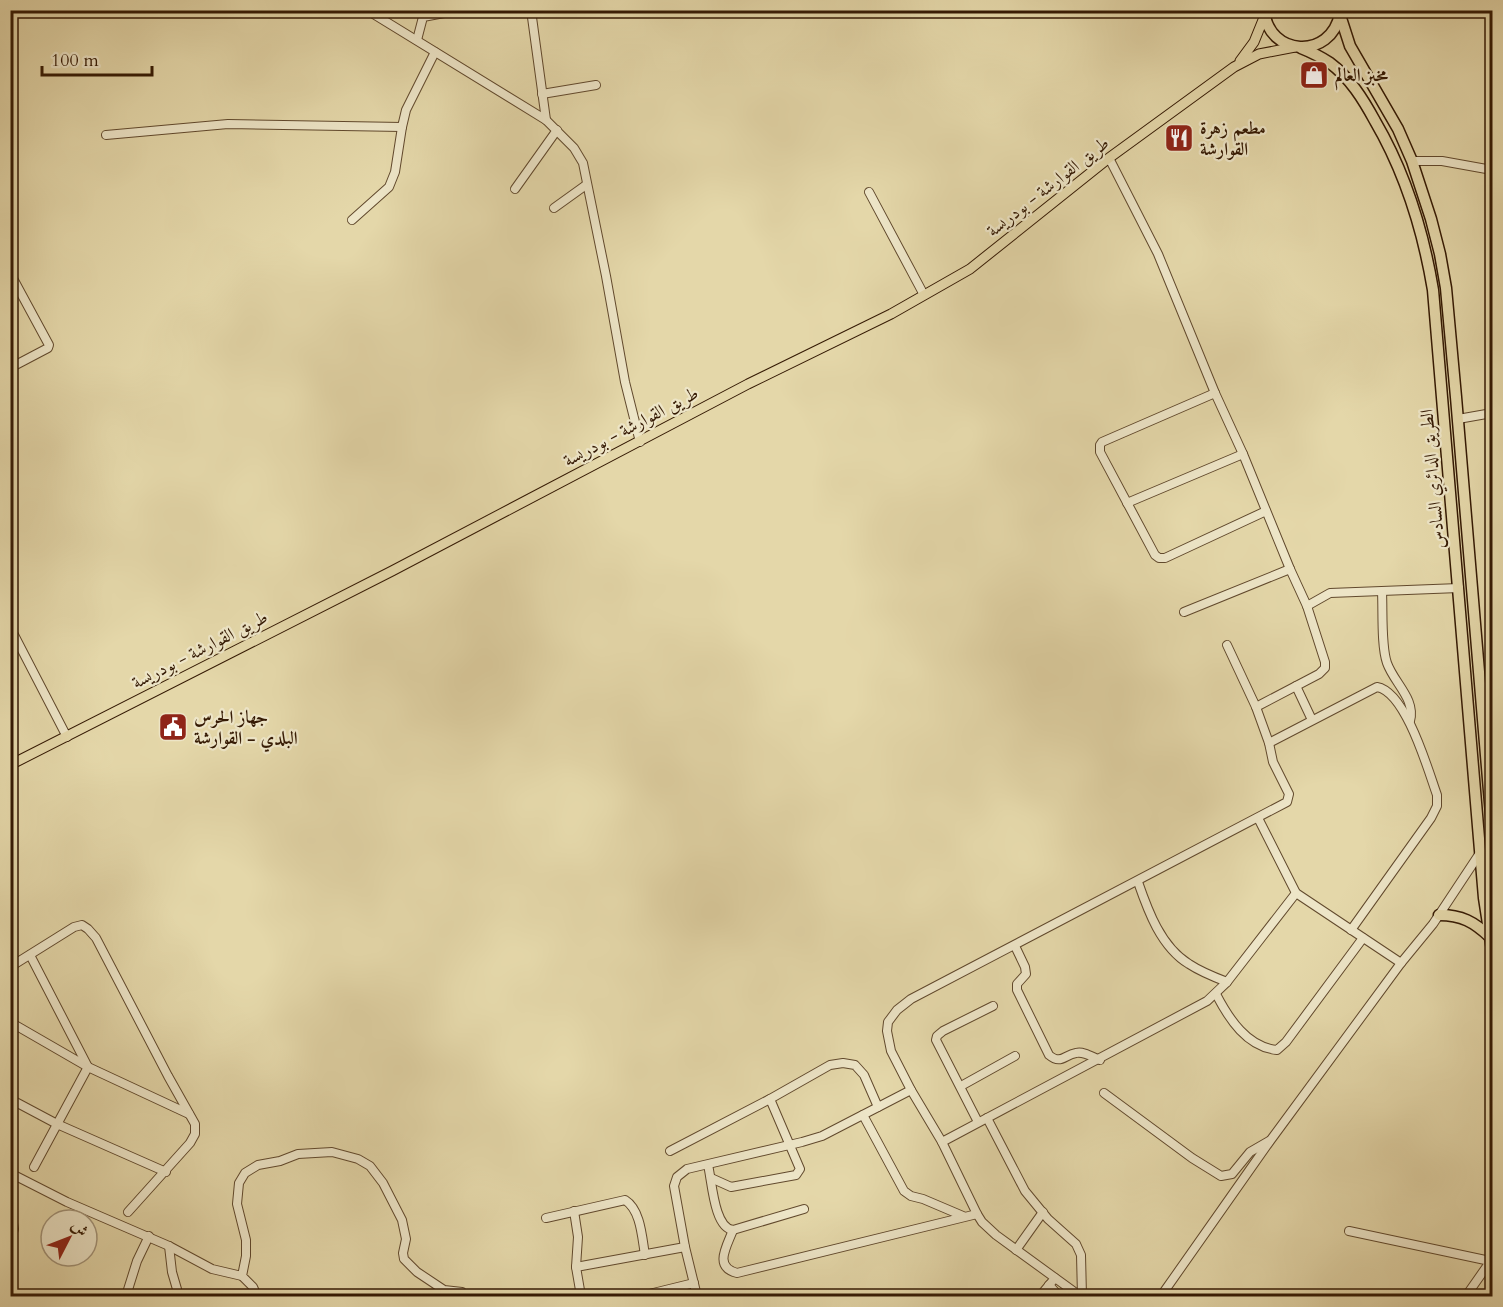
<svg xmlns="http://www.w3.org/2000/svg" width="1503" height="1307" viewBox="0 0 1503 1307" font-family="Cardo,Amiri,serif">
<rect width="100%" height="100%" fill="#e4d7a9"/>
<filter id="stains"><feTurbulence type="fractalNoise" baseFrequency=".00333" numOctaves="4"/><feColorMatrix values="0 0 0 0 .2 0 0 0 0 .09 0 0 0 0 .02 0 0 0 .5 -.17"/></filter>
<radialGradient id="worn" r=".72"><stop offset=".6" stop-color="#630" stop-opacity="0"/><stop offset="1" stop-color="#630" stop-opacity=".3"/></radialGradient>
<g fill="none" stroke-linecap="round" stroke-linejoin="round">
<g stroke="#61492d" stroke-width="10">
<g id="minor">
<polyline points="367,10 546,120 574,148 583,163 606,276 625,382 640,442"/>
<polyline points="531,10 546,120"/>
<polyline points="417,40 423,17 460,10"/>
<polyline points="542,94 596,85"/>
<polyline points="106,135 228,124 402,127 406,110 435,52"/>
<polyline points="1109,158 1158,254 1215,393 1243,454 1290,569 1307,606 1325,662 1325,668 1319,674 1256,707"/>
<polyline points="1412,161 1442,161 1492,170"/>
<polyline points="515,189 557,130"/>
<polyline points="869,192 924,295"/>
<polyline points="554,208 586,185"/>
<polyline points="352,220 389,187 395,172 402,127"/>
<polyline points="10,273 49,345 48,348 10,368"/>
<polyline points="1215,393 1102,442 1100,445 1100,452 1155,555 1159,558 1165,558 1266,511"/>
<polyline points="1458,419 1492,413"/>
<polyline points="1127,503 1243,454"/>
<path d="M1382,592c1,19 -1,54 5,71 7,20 29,36 23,58"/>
<polyline points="1307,606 1330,593 1459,588"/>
<polyline points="1184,612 1290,569"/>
<polyline points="10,627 67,737"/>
<polyline points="1296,686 1312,720"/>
<path d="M1269,743l108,-56c29,5 51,83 60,108v11l-6,12 -80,112"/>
<polyline points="1258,818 1296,893 1401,963"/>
<path d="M1138,882c10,29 23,65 51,82 12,8 25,13 38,18"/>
<path d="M1015,946l10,21 1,7 -9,10v6l32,65c12,10 15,0 27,-2 8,-2 16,4 24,7"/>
<polyline points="30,955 88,1067 34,1167"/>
<polyline points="10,967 74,927 82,925 88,929 96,938 168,1076 195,1124 195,1134 190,1143 128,1212"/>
<path d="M1216,994c13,25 31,53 61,56l9,-8 77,-104"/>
<polyline points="10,1022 88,1067 189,1114"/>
<polyline points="961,1086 1015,1056"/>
<polyline points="1104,1093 1192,1158 1221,1176 1232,1174 1250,1152 1269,1141"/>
<polyline points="10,1099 57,1124 166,1172"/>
<polyline points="863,1115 904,1191 911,1196 923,1199 963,1216"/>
<polyline points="987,1118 1025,1191 1048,1219 1076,1244 1081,1255 1082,1296"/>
<polyline points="978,1122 936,1040 937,1036 943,1031 993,1006"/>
<polyline points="942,1142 1207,1001 1227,982 1296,893"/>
<polyline points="670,1151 770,1099 830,1065 843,1063 855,1065 864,1075 878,1107"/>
<path d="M708,1165c4,16 6,63 25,65l71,-21"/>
<polyline points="10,1173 67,1202 169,1246 212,1269 242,1276"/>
<polyline points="711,1178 731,1187 796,1175 800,1169 770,1099"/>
<polyline points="10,1205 14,1229 10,1243"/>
<polyline points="574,1211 578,1237 576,1267 581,1296"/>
<path d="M546,1218l79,-18c16,10 17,38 20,55"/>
<path d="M733,1230c-6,16 -20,37 4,43l240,-59"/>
<polyline points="1349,1231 1490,1261"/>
<polyline points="169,1246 172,1272 179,1296"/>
<polyline points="1016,1250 1043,1212"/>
<polyline points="576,1267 685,1247"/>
<polyline points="1049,1285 1059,1296"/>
<polyline points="126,1296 137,1261 149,1236"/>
<polyline points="257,1296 253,1287 242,1276 246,1256 246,1240 237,1204 239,1183 245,1173 258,1165 280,1161 298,1154 332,1152 358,1159 370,1166 383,1183 402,1220 406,1239 403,1253 404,1259 417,1272 444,1290 462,1292"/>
<polyline points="641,1296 694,1283"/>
<polyline points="697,1296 685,1247 674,1186 677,1177 687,1169 802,1142 822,1136 911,1090"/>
<polyline points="790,1296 791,1296"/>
<polyline points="1040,1296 1055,1278"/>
<polyline points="1080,1296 996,1235 982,1222 977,1214 942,1142 911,1090 891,1051 887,1031 888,1022 897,1010 911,999 1287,802 1289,794 1273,762 1269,743 1256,707 1227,645"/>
<polyline points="1161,1296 1270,1141 1401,963 1433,924 1480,853"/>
<polyline points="1466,1296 1492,1259"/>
</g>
</g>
<g stroke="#351a04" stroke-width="11">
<g id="major">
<polyline points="1240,61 1254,42 1265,15"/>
<polyline points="10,765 392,571 748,384 891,314 970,269 1109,158 1234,67 1259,54 1295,47"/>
</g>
</g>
<g stroke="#351a04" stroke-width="13">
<g id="highway">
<path d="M1264,10c4,47 67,50 76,4"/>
<polyline points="1340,15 1350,46 1398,129 1412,161 1431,219 1440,254 1446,288 1456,397 1492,827"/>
<path d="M1301,48c10,4 20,9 29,15 20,15 33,36 45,58 31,53 48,109 58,169l51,608 8,52"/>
<path d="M1439,915c23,0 35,7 51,22"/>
</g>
</g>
<use href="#minor" stroke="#ede5c7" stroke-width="8"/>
<use href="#major" stroke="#e4d7a9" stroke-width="9"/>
<use href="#highway" stroke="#e4d7a9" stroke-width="10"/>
</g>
<defs>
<g id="shop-square" transform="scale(1.5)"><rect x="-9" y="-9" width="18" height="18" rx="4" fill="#8f2418" stroke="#ede5c7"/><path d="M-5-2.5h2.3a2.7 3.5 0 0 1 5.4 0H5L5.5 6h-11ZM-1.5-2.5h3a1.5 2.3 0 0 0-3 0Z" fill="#fff"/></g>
<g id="restaurant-square" transform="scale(1.5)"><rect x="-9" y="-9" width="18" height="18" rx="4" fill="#8f2418" stroke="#ede5c7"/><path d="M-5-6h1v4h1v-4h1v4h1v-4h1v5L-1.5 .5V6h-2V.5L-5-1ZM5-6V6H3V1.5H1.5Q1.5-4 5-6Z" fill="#fff"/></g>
<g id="civic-square" transform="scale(1.5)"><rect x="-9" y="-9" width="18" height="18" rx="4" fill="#8f2418" stroke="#ede5c7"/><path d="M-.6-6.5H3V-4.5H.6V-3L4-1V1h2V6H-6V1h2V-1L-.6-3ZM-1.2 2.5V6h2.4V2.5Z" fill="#fff"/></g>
</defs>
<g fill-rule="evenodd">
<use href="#shop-square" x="1314" y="75"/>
<use href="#restaurant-square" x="1179" y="138"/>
<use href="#civic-square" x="173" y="727"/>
</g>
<g text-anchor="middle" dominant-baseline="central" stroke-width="4.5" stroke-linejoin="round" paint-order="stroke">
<g font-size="18" font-weight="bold" fill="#351a04" stroke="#ede5c7" text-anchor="start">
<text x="1335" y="75">مخبز العالم</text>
<text x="1200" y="128">مطعم زهرة<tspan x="1200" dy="21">القوارشة</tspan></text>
<text x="194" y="717">جهاز الحرس<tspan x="194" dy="21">البلدي - القوارشة</tspan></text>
</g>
<g font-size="18" fill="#351a04" stroke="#ede5c7">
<text transform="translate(1048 187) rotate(-38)">طريق القوارشة - بودريسة</text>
<text transform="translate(631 427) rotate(-28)">طريق القوارشة - بودريسة</text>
<text transform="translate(1433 479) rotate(-95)">الطريق الدائري السادس</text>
<text transform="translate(200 650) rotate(-27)">طريق القوارشة - بودريسة</text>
</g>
</g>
<rect width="1503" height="1307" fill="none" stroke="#e4d7a9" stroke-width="36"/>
<rect x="12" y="12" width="1479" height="1283" fill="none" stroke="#351a04" stroke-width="3"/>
<rect x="18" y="18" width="1467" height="1271" fill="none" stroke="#351a04" stroke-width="1.5"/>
<g transform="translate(69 1238) rotate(48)"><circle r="28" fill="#ede5c7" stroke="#a39479" stroke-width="1.5"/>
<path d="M0-4.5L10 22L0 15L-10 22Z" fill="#8f2418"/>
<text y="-9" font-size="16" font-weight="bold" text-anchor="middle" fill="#351a04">ش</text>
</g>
<path d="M42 66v9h110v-9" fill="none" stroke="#351a04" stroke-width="3"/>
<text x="51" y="66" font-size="18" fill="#351a04" stroke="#ede5c7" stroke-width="4.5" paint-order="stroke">100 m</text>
<rect width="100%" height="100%" filter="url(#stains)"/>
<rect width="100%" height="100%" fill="url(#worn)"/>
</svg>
